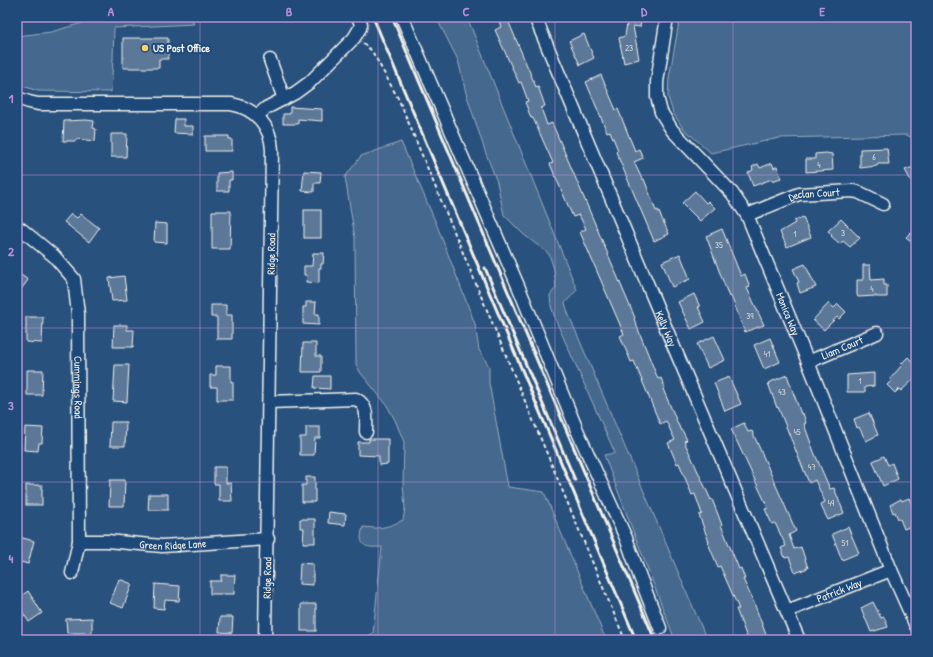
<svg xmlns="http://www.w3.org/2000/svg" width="933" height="657" viewBox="0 0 933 657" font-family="'Patrick Hand',sans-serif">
<rect width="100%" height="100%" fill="#28517e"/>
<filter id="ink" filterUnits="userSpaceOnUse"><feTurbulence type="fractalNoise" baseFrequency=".025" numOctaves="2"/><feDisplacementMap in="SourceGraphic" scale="8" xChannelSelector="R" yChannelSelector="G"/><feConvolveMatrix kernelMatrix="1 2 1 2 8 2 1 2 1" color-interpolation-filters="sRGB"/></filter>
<g filter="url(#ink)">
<g fill="#45688e" stroke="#9cacbb">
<polygon points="81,17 191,17 194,24 114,28 113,59 111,92 38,91 23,86 17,82 17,36 51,32 82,23"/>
<polygon points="436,17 467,17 577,290 565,303 568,313 707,640 675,640 604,455 615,453 556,321 551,306 550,295 556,288 554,269 549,254 523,234 504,215 497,182 485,151 466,93 458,60"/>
<polygon points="680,17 916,17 916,139 906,135 779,138 711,153 683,128 673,113 668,97 669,78"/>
<path d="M401,142l35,81 39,101 4,26 10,16v17l19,104 36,5 62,148h-244l11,-7 9,-86c-16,1 -25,0 -19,-20 4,0 8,1 12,1 10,0 20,-4 28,-8l2,-11 -2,-26 1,-41 -9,-22 -9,-16 -26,-32 -4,-8 -1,-126 -10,-61 16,-21z"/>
</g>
<g fill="#5b7899" stroke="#f4f1e8">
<polygon points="628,17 642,17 640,27 633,26 639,59 624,63 619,38 625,36"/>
<polygon points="507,18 536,87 538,86 545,106 541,108 547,125 552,123 562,146 635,318 634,319 658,379 661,378 665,388 663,389 681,431 682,430 687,440 684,441 711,500 712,499 722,525 721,525 739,569 741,568 745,579 743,579 754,603 768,640 748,640 736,609 739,609 720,566 718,567 708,543 709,542 699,515 702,514 695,494 692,495 679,463 677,464 668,443 675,440 666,421 660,424 634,361 631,362 620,336 624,334 580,232 586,229 579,215 573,217 550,164 553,163 533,118 531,118 525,102 528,101 521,82 519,83 495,30 501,27 499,21"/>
<polygon points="584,34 594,58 580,65 569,41"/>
<polygon points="123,38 168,38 168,59 159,59 159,68 123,68"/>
<polygon points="601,75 616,110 618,109 635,151 639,149 643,158 634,162 642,179 644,179 656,211 658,210 669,234 654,241 616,152 618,150 610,131 607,132 586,82"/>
<polygon points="290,107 322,109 322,121 298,119 298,124 283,124 283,114 290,114"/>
<polygon points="175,119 184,119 184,126 193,126 193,134 174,133"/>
<polygon points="86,120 94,121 93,128 96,129 95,141 76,139 76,141 63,141 64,121"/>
<polygon points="111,134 127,134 126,157 111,157"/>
<polygon points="205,136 229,136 229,139 232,139 232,151 205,151"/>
<polygon points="887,148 889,164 878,164 877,166 860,168 860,149"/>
<polygon points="826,153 832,154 833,170 806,172 806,159 815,159 815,154"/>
<polygon points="772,163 774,168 777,166 781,178 772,181 772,179 753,186 748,173 753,170 752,167 758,164 760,168"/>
<polygon points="916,166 916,190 905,170"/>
<polygon points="304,171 321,172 320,183 314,183 314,192 302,191"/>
<polygon points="232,172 232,180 229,180 229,191 217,191 217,173"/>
<polygon points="695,191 706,203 708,201 715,208 700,221 682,203"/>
<rect x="304" y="210" width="17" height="28"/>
<polygon points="212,211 231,211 230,249 212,249"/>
<polygon points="71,214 77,218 81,214 99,228 89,242 64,222"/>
<polygon points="803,217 811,237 787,247 780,232 795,223 794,221"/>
<polygon points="841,219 860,238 850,247 843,241 840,244 831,236 832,235 828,231"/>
<polygon points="155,223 167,224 167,243 154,242"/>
<polygon points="916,227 916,245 906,237"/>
<polygon points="722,229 741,276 745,274 750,287 747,288 764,325 745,332 731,296 729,297 706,236"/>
<polygon points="313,253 324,253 323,264 321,264 321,268 319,268 319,283 306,282 307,275 304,275 304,266 312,266"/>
<polygon points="680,254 690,279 672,287 662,262"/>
<polygon points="805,264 816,287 800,293 797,283 799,282 793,269"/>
<polygon points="863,265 870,265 871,280 884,279 884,285 887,285 887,297 876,297 876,296 858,297 857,295 857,280 863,280"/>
<polygon points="17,272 28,280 17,295"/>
<polygon points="124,276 127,300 112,301 109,278"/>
<polygon points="694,294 700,307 698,307 705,322 691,329 678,302"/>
<polygon points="306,302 316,302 315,314 319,314 319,325 303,324 303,307 306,307"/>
<polygon points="829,303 834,308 838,304 846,312 839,319 837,317 824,330 813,320"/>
<polygon points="211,305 226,305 226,315 232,315 232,339 217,339 217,317 211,317"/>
<polygon points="26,317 43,317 42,343 26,342"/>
<polygon points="114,325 127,325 127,330 134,330 133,347 113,347"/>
<polygon points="714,336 725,360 708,368 697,344"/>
<polygon points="770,338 780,362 764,369 754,345"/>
<polygon points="303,343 316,343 316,356 321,356 321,372 302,372"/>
<polygon points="908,357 916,366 916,377 901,391 899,389 895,393 887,385 891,381 890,379 902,365 901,364"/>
<polygon points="115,365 129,365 127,402 113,401"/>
<polygon points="216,366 231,366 231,382 233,382 233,400 217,400 217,387 210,387 210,375 216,375"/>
<polygon points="27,370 43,370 42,395 27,395"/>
<polygon points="874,373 874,386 865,387 865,392 847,392 847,375"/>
<polygon points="787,375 801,414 803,413 806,423 804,424 814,452 830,489 834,488 844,513 828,520 820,504 825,502 815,480 809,483 778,407 777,408 768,383"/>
<polygon points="315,376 330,376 330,389 314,388"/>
<polygon points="729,377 741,404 725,411 714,383"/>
<polygon points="869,413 878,435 866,441 859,427 857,428 854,419"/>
<polygon points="111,422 126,422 125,446 110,446"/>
<polygon points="744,423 748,432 752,431 796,531 789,535 794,549 801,547 808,568 795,573 789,557 785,558 781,548 786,546 775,523 772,524 765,509 768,508 731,429"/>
<polygon points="25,427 43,428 42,443 39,443 38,451 24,450"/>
<polygon points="306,427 320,427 320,438 315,438 314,455 300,455 300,437 306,437"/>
<polygon points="369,439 388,439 388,464 379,465 379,456 358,455 358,442 369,442"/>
<polygon points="884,456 888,465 892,463 898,479 883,486 873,462 873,461"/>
<polygon points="214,467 226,467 226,483 231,483 232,501 219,501 219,484 214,484"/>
<polygon points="306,477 315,477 315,502 302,502 302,485 306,485"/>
<polygon points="110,480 125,480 124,506 109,506"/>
<rect x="26" y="485" width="16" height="20"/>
<polygon points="149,494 168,494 168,510 148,510"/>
<polygon points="909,498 916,514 916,524 904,529 900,519 898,519 895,512 893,513 890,505 901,499 902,501"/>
<polygon points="329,512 346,514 345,525 328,523"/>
<polygon points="300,519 315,519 315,543 303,543 304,528 300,528"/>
<polygon points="848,527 859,553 842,560 832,534"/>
<polygon points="19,537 34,541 28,564 17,561 17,546"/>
<polygon points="300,563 313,564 313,585 299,584"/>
<polygon points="221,575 235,575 234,594 210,594 210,581 221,581"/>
<polygon points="119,579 132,584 123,608 110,603"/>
<polygon points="155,584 180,586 179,601 165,600 164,609 154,608"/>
<polygon points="28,591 42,613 29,622 17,604 17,599"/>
<polygon points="873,602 881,618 884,617 888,627 871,632 861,608"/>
<rect x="301" y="604" width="15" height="27"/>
<polygon points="220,617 233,617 232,633 219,632"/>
<polygon points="92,618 92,633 67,633 66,619"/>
</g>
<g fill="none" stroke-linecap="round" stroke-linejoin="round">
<g stroke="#f4f1e8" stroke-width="15">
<g id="minor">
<polyline points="402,17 519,288 577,430 626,538 640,577 660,628"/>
<path id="s1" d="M535,17l133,316 131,307"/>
<path id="s2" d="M667,17l-10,65v15l4,15 11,18 60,63 15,22 61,147 83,208 25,56"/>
<polyline points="270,60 284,99"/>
<path d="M17,98l12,4 9,2h193c24,4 40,22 41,46l-7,490"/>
<polyline points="257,116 266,108 295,93 310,82 354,38 360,28 361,24 358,17"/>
<path id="s3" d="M747,215l52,-21 53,-3 6,1 25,12"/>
<path id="s4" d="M17,227l4,2 33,27 20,23 4,35 1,227 -7,32"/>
<path id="s5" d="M808,362l69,-29"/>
<path d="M269,402l87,-3c13,7 10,20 10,33"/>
<path id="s6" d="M79,541h28l55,5 106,-7"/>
<path id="s7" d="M787,611l104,-41"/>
</g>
</g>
<polyline stroke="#f4f1e8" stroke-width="2" stroke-dasharray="4 3" stroke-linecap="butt" points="363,43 372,51 399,100 625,640"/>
<use href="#minor" stroke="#1f4a7a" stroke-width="12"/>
<g stroke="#f4f1e8" stroke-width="3">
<polyline points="373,17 636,640"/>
<polyline points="392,17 655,640"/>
<polyline points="485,268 575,480"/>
</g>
</g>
</g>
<path fill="none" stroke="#b88ed4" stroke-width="1" stroke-opacity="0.55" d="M200,17v623M378,17v623M555,17v623M733,17v623M17,175h899M17,328h899M17,482h899"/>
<circle fill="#ffd166" stroke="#1f4a7a" stroke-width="1.5" cx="145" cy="48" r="4"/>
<g text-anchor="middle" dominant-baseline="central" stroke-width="4" stroke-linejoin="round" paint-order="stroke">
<g font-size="9" fill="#ced3d4">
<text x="629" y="48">23</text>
<text x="874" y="157">6</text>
<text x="819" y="165">4</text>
<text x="843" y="233">3</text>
<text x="795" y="234">1</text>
<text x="719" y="245">35</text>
<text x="872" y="289">4</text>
<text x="750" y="316">39</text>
<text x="767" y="354">41</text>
<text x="860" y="381">1</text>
<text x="782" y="392">43</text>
<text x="797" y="432">45</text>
<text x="812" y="467">47</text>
<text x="831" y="503">49</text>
<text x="845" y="543">51</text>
</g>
<g font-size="11" font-weight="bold" fill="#f4f1e8" stroke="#1f4a7a" text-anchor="start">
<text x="153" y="48">US Post Office</text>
</g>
<g font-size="11" fill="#f4f1e8" stroke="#1f4a7a">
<text stroke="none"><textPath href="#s3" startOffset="71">Declan Court</textPath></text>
<text transform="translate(271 254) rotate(-89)">Ridge Road</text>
<text stroke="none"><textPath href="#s2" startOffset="338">Monica Way</textPath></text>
<text stroke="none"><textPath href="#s1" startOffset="338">Kelly Way</textPath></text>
<text stroke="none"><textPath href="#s5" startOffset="37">Liam Court</textPath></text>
<text stroke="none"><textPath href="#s4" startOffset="186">Cummings Road</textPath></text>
<text stroke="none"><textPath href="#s6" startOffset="94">Green Ridge Lane</textPath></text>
<text transform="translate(267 578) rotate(-89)">Ridge Road</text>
<text stroke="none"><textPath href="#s7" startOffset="56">Patrick Way</textPath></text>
</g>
</g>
<rect width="933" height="657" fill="none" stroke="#1f4a7a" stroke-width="44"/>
<rect x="22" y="22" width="889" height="613" fill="none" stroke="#b88ed4" stroke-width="1.5"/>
<g font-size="13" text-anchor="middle" font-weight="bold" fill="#b88ed4">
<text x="111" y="16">A</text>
<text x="289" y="16">B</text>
<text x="466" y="16">C</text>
<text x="644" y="16">D</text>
<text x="822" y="16">E</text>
<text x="11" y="103">1</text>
<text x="11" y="256">2</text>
<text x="11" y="410">3</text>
<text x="11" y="563">4</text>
</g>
</svg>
